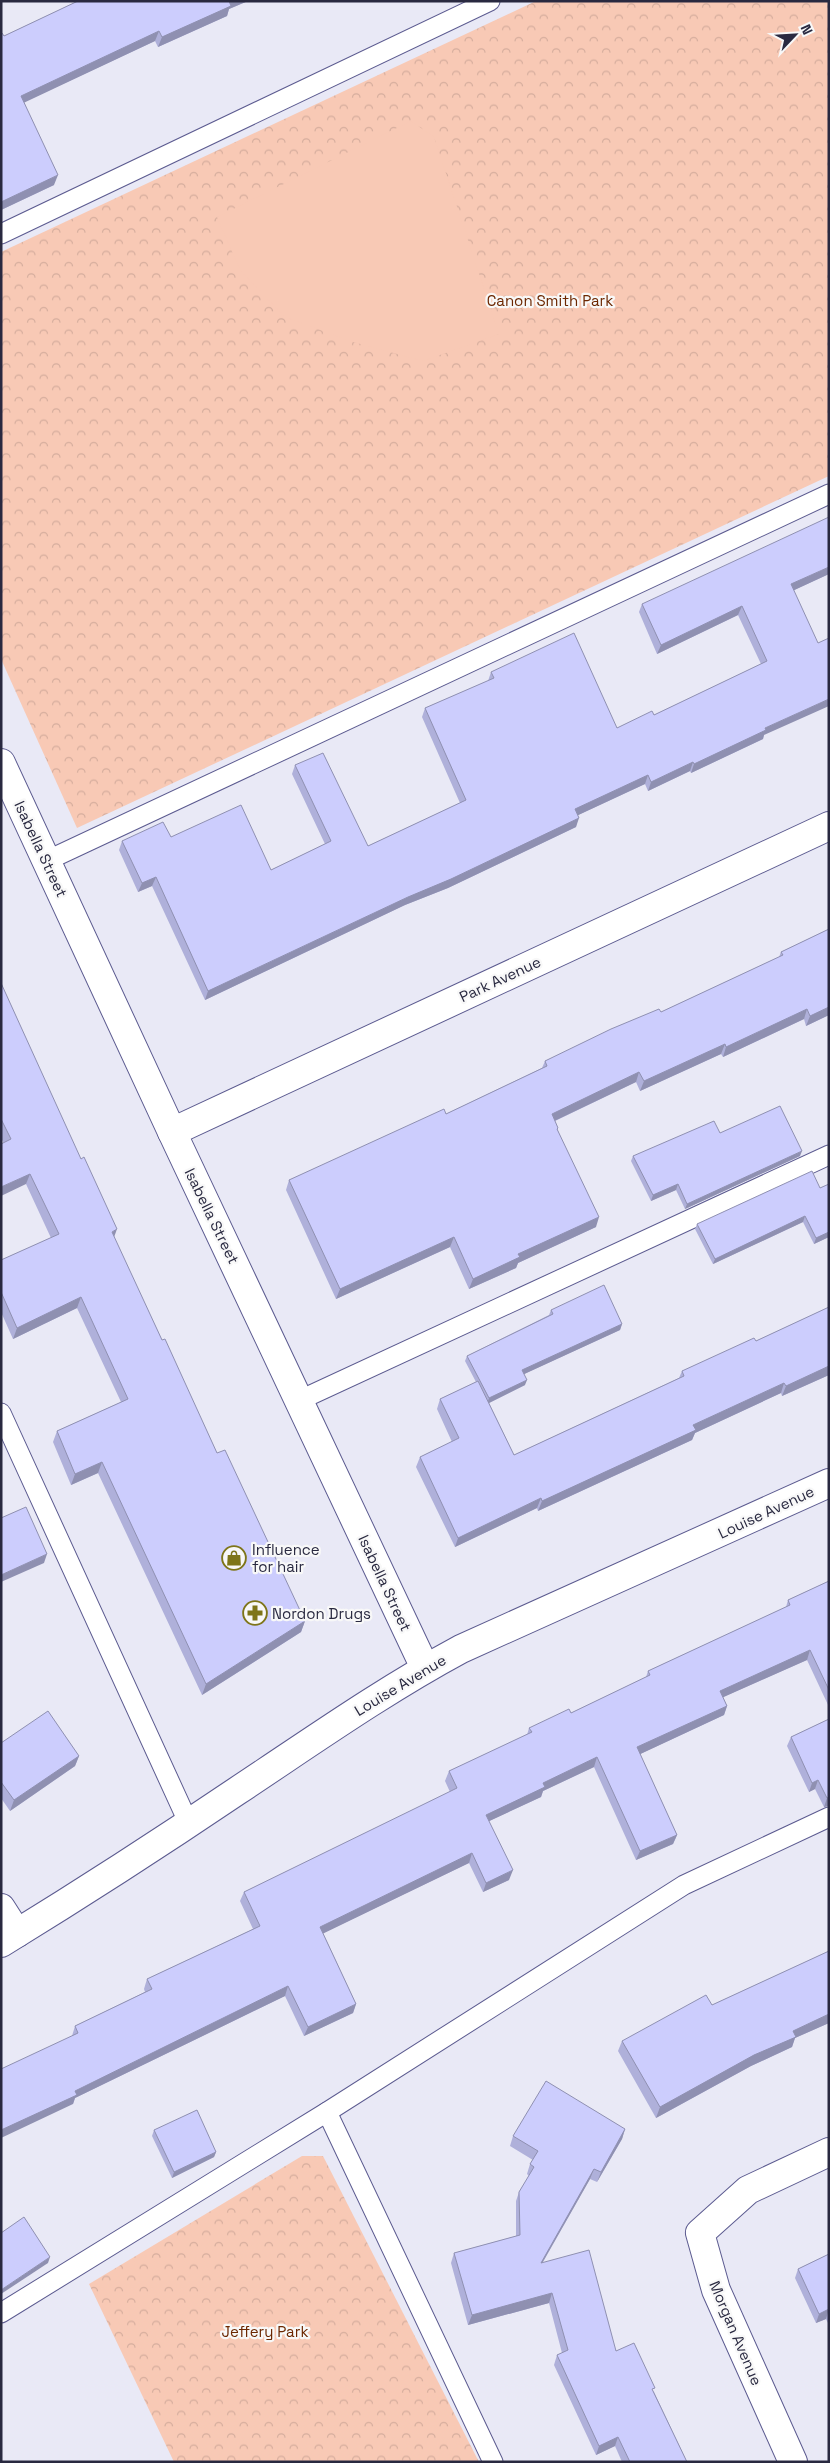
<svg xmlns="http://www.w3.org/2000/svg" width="830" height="2463" viewBox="0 0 830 2463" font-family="'Space Grotesk',sans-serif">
<defs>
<pattern id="park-crowns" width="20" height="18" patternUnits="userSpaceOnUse" patternTransform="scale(1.25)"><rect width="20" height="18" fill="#f8c9b5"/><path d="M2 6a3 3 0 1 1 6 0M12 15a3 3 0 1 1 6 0" fill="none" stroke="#d5ad9d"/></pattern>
</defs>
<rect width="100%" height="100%" fill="#e9e9f6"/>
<g fill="url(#park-crowns)">
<polygon points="536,1 829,1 829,476 77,828 1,659 1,252"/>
<polygon points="302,2156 323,2156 479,2462 174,2462 89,2284"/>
</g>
<polygon fill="#f8c9b5" points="411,121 434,137 499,334 423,361 353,342 285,317 240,270 217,217"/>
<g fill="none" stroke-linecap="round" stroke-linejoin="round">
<g stroke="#5c5b90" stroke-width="21">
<g id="lane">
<polyline points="1,234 490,1"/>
<polyline points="46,861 829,494"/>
<polyline points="300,1400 829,1155"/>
<polyline points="1,1413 189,1824"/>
<polyline points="327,2112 493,2462"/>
<polyline points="1,2313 327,2112 684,1885 829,1817"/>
</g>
</g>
<g stroke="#5c5b90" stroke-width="30">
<g id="street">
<polyline points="1,763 172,1132 425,1668"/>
<polyline points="172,1132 829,826"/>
<polyline points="1,1908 17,1933"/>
<polyline points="793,2462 716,2290 700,2233 748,2190 829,2152"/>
</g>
</g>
<g stroke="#5c5b90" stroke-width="30">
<path id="secondary" d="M1,1943c80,-49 159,-100 236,-152 74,-49 146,-100 224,-142l368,-166"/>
</g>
<use href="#lane" stroke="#fff" stroke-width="19"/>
<use href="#street" stroke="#fff" stroke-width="28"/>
<use href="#secondary" stroke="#fff" stroke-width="28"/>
</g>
<g fill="#afb0da">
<polygon points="78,1 248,1 229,9 227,16 158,47 155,41 24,102 54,185 1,210 4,36"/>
<polygon points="829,574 794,590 763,739 691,773 690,771 648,791 645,784 578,815 576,827 448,888 405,905 205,1000 152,886 138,892 119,850 122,841 171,837 271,870 325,844 292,774 295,765 368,846 460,803 422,717 425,708 488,681 491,672 617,728 654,715 761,664 738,615 657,654 639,612 642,604"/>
<polygon points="829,929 829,1015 806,1026 804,1019 723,1057 721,1054 640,1091 636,1082 555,1121 558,1128 558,1131 596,1227 518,1263 516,1268 469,1289 450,1247 336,1299 286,1190 289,1180 446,1114 542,1068 545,1061 661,1012 779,957 781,952"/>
<polygon points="1,983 114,1238 162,1340 217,1453 305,1621 301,1632 202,1695 98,1473 71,1485 53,1442 57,1431 121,1402 77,1308 13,1339 1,1312 1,1260 51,1238 26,1184 1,1138"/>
<polygon points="720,1133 800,1156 685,1209 676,1190 651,1201 631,1161 633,1156"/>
<polygon points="829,1184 829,1237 814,1244 803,1222 713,1264 695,1229 697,1224 820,1188"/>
<polygon points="829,1307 829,1375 782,1396 781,1393 695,1433 692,1440 538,1511 537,1508 455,1547 416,1467 420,1457 452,1442 437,1409 440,1399 476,1382 465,1361 467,1356 549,1315 551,1310 622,1324 620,1330 524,1374 525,1385 489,1403 514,1455 679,1378 682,1371 756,1341"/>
<polygon points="829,1581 829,1707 807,1660 723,1697 727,1706 724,1715 640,1754 677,1835 673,1844 636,1860 594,1767 543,1791 541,1797 489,1821 509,1880 483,1892 469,1863 323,1933 356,2004 353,2013 304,2036 285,1996 75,2098 73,2104 72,2036 75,2026 145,1992 144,1989 147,1979 253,1929 240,1901 244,1892 450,1792 445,1781 449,1771 527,1735 529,1728 571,1713 646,1677 648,1671 786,1607 788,1600"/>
<polygon points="829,1719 829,1806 824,1807 815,1789 809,1792 787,1746 791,1737"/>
<polygon points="1,1743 79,1756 75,1766 10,1811 1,1798"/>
<polygon points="829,1951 829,2023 795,2038 792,2047 751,2066 656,2118 618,2051 622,2041 712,2005"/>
<polygon points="625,2129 622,2139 597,2182 590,2179 543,2262 616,2351 654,2392 687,2462 622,2462 615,2446 596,2455 554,2365 557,2355 562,2353 549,2303 468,2325 451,2263 454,2253 516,2236 516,2201 519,2192 529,2176 527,2174 530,2164 533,2160 510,2146 513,2136"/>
<polygon points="154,2130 216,2152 214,2157 172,2178 152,2136"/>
<polygon points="829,2254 829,2325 826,2319 816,2323 795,2278 798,2269"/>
</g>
<g fill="#8f90b1">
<polygon points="229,1 248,1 229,9 227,16 158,47 162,37"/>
<polygon points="159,31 155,41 17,106 21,96"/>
<polygon points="58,175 54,185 1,210 1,202"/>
<polygon points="829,567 829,574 788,593 791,584"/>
<polygon points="742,606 738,615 657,654 661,645"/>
<polygon points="829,699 829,706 764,735 763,739 691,773 694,764 765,728"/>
<polygon points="693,762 690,771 648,791 651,782"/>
<polygon points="648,775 645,784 572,818 575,809"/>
<polygon points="579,818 576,827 448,888 405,905 205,1000 208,991 408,897"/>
<polygon points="156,877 152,886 138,892 142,883"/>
<polygon points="829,1007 829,1015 806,1026 810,1016"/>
<polygon points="807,1009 804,1019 723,1057 726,1047"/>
<polygon points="725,1044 721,1054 640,1091 644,1081"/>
<polygon points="639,1072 636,1082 548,1124 552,1114"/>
<polygon points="802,1151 800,1156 685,1209 687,1204"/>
<polygon points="30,1174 26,1184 1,1196 1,1187"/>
<polygon points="678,1184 676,1190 651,1201 653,1195"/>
<polygon points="805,1216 803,1222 713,1264 715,1259"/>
<polygon points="599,1217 596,1227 518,1263 516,1268 469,1289 473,1279 518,1254"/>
<polygon points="117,1229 113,1240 112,1232"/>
<polygon points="829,1232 829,1237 814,1244 816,1238"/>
<polygon points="454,1237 450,1247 336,1299 340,1289"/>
<polygon points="81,1297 77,1308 13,1339 17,1328"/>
<polygon points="622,1324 620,1330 520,1376 522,1370"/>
<polygon points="829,1366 829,1375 782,1396 786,1386"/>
<polygon points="527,1380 525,1385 487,1404 489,1398"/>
<polygon points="784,1383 781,1393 695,1433 692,1440 538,1511 542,1501 693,1425"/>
<polygon points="102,1462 98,1473 71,1485 75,1474"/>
<polygon points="541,1498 537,1508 455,1547 458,1538"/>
<polygon points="47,1554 44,1563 1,1582 1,1575"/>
<polygon points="305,1621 301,1632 202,1695 206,1684"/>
<polygon points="810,1650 807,1660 717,1700 720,1691"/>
<polygon points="727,1706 724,1715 634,1757 637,1747"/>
<polygon points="79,1756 75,1766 10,1811 14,1800"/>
<polygon points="597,1757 594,1767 543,1791 541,1797 483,1824 486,1815 543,1783"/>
<polygon points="818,1780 815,1789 809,1792 812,1783"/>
<polygon points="829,1797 829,1806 824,1807 827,1798"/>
<polygon points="677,1835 673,1844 636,1860 640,1851"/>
<polygon points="472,1853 469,1863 316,1937 320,1927"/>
<polygon points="513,1870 509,1880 483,1892 486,1883"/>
<polygon points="288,1986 285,1996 75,2098 73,2104 1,2138 1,2130 75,2091"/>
<polygon points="356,2004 353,2013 304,2036 308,2027"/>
<polygon points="829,2014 829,2023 795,2038 792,2047 751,2066 656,2118 660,2107 793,2031"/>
<polygon points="625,2129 622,2139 597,2182 601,2172"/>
<polygon points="216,2152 214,2157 172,2178 174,2172"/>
<polygon points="594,2169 590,2179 537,2272 541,2263"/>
<polygon points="50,2257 48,2263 1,2294 1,2290"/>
<polygon points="552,2293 549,2303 468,2325 472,2315"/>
<polygon points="829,2309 826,2319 816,2323 819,2314"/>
<polygon points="618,2437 615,2446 596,2455 599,2446"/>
</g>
<g fill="#cccdfd" stroke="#8f90b1">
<polygon points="78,1 229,1 231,6 162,37 159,31 21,96 58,175 1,202 1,34 2,33 4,36"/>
<polygon points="829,517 829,567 791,584 818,643 829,638 829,699 765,728 766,730 694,764 693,762 651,782 648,775 575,809 579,818 451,879 408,897 208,991 156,877 142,883 122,841 163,822 171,837 241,805 271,870 331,841 295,765 323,753 368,846 466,800 425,708 494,678 491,672 574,633 617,728 652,711 654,715 767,661 742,606 661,645 642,604"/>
<polygon points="829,929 829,1007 810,1016 807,1009 726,1047 725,1044 644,1081 639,1072 552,1114 558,1128 557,1129 599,1217 518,1254 520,1257 473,1279 454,1237 340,1289 289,1180 444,1109 446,1114 547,1066 545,1061 611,1029 659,1009 661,1012 783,955 781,952"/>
<polygon points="1,983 81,1159 84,1157 117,1229 112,1232 162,1340 165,1339 217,1453 225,1450 305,1621 206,1684 102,1462 75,1474 57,1431 128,1399 81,1297 17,1328 1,1292 1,1260 59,1234 30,1174 1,1187 1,1144 11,1139 1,1119"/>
<polygon points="780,1106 802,1151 687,1204 678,1184 653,1195 633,1156 714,1121 720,1133"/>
<polygon points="812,1171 820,1188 829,1184 829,1232 816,1238 805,1216 715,1259 697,1224"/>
<polygon points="604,1285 622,1324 522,1370 527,1380 489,1398 467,1356 553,1314 551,1310"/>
<polygon points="829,1307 829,1366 786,1386 784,1383 693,1425 696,1430 542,1501 541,1498 458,1538 420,1457 459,1438 440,1399 478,1381 514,1455 684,1376 682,1371 754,1338 756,1341"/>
<polygon points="26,1507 47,1554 1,1575 1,1518"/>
<polygon points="829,1581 829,1690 810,1650 720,1691 727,1706 637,1747 677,1835 640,1851 597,1757 543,1783 545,1787 486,1815 513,1870 486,1883 472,1853 320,1927 356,2004 308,2027 288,1986 75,2091 77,2095 1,2130 1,2069 78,2033 75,2026 152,1989 147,1979 260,1926 244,1892 457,1788 449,1771 532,1732 529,1728 569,1709 571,1713 650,1675 648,1671 790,1605 788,1600"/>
<polygon points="48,1711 79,1756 14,1800 1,1782 1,1743"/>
<polygon points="829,1719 829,1797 827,1798 818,1780 812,1783 791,1737"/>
<polygon points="829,1951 829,2014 793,2031 796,2037 754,2055 660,2107 622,2041 706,1995 712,2005"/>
<polygon points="546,2081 625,2129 601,2172 594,2169 541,2263 589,2250 616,2351 634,2343 655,2388 652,2389 687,2462 630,2462 618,2437 599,2446 557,2355 568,2350 552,2293 472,2315 454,2253 520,2235 519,2192 534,2167 530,2164 538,2151 513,2136"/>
<polygon points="197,2110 216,2152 174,2172 154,2130"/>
<polygon points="24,2217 50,2257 1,2290 1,2233"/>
<polygon points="829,2254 829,2309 819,2314 798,2269"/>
</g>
<defs>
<g id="shop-ring" transform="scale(1.25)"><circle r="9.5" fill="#f8f8f8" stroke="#7e7519" stroke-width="1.5"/><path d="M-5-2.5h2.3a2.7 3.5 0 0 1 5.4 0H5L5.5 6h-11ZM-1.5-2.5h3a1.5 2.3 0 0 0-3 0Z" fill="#7e7519"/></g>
<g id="pharmacy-ring" transform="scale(1.25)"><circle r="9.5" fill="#f8f8f8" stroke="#7e7519" stroke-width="1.5"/><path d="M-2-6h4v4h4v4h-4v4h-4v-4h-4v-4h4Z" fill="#7e7519"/></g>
</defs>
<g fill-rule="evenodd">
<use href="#shop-ring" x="234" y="1558"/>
<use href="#pharmacy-ring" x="255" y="1613"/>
</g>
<g text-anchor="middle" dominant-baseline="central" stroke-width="4.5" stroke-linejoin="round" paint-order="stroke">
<g font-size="15" fill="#6c2700" stroke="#f8f8f8">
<text x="550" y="300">Canon Smith Park</text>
<text x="265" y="2331">Jeffery Park</text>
</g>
<g font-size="15" fill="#292940" stroke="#f8f8f8">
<text transform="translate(41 849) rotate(65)">Isabella Street</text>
<text transform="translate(500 979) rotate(-25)">Park Avenue</text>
<text transform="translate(212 1216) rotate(64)">Isabella Street</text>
<text transform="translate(766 1512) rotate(-25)">Louise Avenue</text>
<text transform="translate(385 1583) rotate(65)">Isabella Street</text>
<text transform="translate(400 1685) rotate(-31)">Louise Avenue</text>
<text transform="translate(736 2333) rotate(67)">Morgan Avenue</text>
</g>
<g font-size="15" fill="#292940" stroke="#f8f8f8" text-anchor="start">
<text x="252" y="1549">Influence<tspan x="252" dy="17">for hair</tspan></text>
<text x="272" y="1613">Nordon Drugs</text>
</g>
</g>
<rect width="830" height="2463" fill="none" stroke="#292940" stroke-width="5"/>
<g transform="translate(795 35) rotate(65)" stroke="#f8f8f8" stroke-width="4" paint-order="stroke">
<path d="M0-4L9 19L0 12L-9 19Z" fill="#292940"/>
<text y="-8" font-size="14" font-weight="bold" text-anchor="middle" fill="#292940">N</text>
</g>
</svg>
